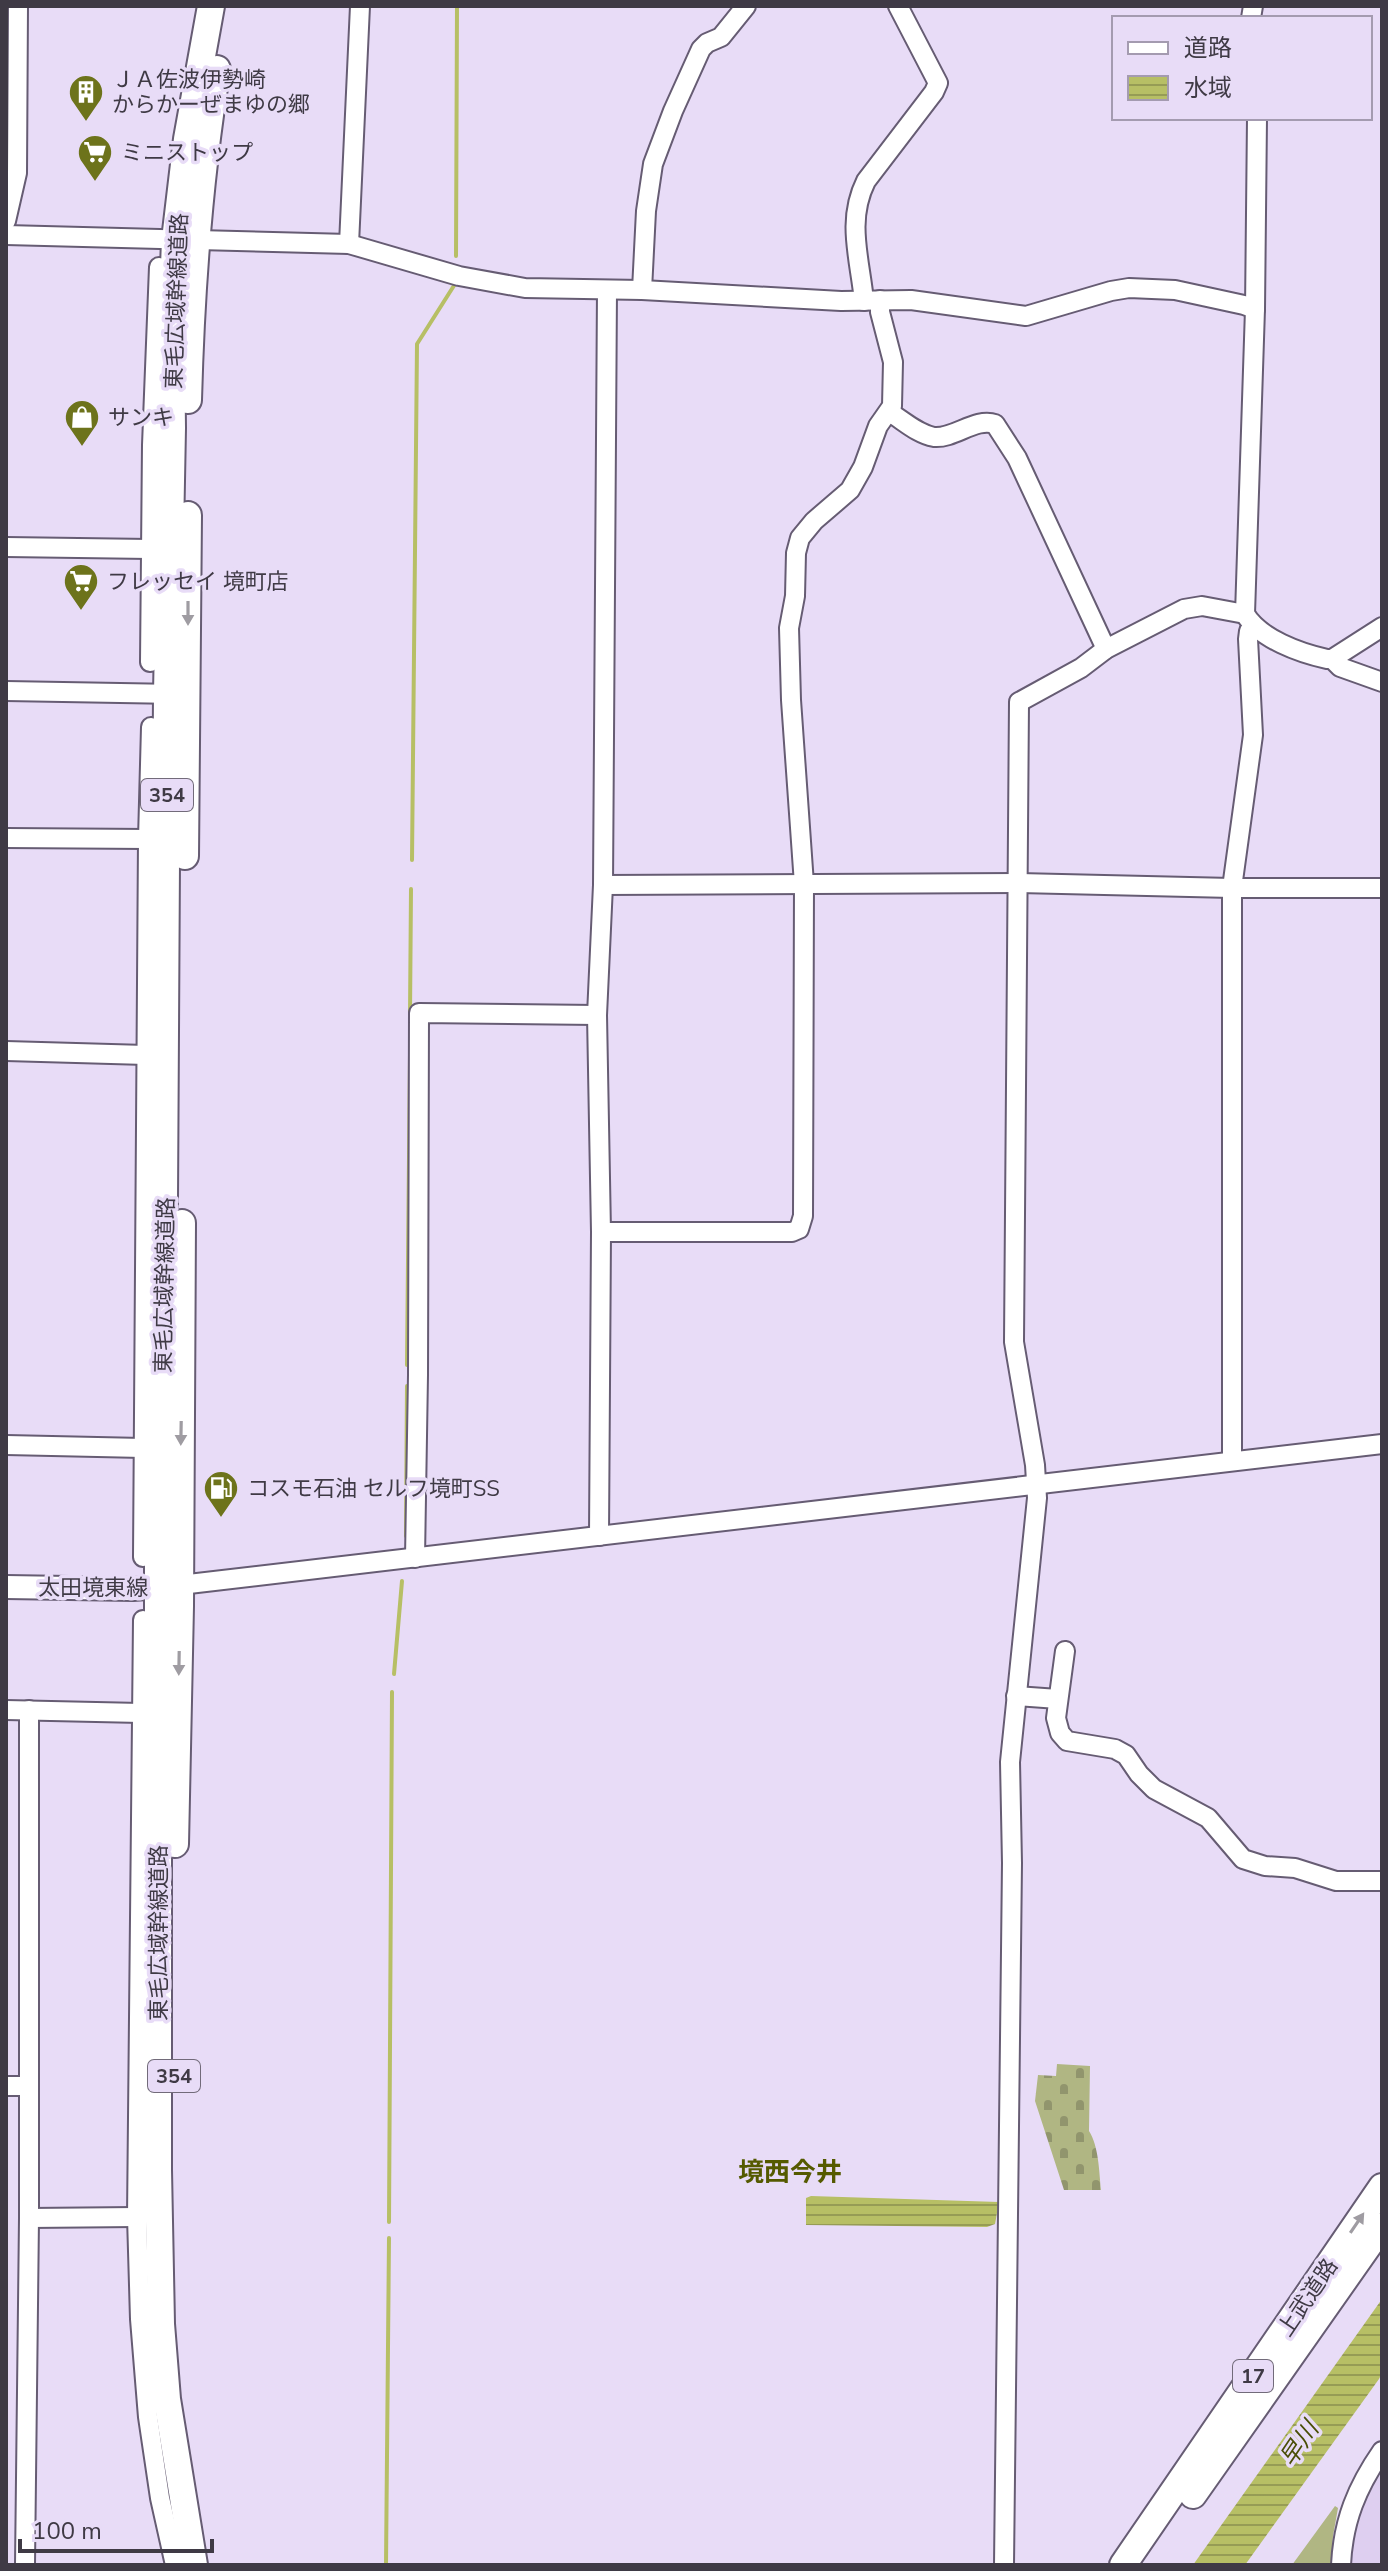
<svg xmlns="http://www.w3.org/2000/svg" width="1388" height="2571" viewBox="0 0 1388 2571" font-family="'Nunito Sans','Noto Sans JP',sans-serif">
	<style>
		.built { fill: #decff0 }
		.cemetery { fill: url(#cemetery-stones) }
		.park { fill: #b0b683 }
		.water { fill: url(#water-rules) }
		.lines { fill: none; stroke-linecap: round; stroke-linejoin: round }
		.stream { stroke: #b7bf65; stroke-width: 4 }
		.minor-casing { stroke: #665c73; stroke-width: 22 }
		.major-casing { stroke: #665c73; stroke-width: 26 }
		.highway-casing { stroke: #665c73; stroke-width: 30 }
		.minor { stroke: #fff; stroke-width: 18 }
		.major { stroke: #fff; stroke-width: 22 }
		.highway { stroke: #fff; stroke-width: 26 }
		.oneway { fill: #9f9ca2 }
		.labels { text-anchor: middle; stroke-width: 7; stroke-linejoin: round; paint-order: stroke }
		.shield { fill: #e8dcf7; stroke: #726b7a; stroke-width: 2 }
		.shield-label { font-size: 20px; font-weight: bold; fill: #3f3a45 }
		.poi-label { font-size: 22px; fill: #3f3a45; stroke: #e8dcf7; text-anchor: start }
		.street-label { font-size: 22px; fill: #3f3a45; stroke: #e8dcf7 }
		.water-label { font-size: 24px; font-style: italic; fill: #494e06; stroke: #e8dcf7 }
		.quarter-label { font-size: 26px; font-weight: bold; fill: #555a00; stroke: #e8dcf7 }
	</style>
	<defs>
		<pattern id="cemetery-stones" width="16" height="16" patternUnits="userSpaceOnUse" patternTransform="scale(2)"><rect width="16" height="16" fill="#b0b683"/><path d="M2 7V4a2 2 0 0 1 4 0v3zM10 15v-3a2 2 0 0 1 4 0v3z" fill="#91956d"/></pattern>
		<pattern id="water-rules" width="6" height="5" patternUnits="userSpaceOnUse" patternTransform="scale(2)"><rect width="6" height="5" fill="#b7bf65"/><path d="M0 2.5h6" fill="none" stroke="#969c55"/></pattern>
	</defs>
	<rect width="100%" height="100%" fill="#e8dcf7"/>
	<polygon class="built" points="1382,2467 1382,2565 1351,2565 1356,2516 1370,2484"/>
	<path class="cemetery" d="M1057,2064L1090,2066L1089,2131C1099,2147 1099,2171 1101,2190H1064L1035,2101L1038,2075L1056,2076Z"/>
	<polygon class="park" points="1335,2506 1338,2508 1333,2536 1331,2565 1292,2565"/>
	<g class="water">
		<polygon points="811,2196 999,2202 995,2224 987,2227 806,2225 806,2198"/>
		<polygon points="1382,2299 1382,2373 1379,2379 1245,2565 1193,2565"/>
	</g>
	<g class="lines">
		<g class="stream">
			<polyline points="456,256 457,6"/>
			<polyline points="412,860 417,344 455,284"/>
			<polyline points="410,1015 411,889"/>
			<polyline points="407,1365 410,1055"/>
			<polyline points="406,1536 407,1386"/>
			<polyline points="394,1674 402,1581"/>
			<polyline points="1382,2124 1382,2133"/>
			<polyline points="389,2222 392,1692"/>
			<polyline points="386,2565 389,2238"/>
		</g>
		<g class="minor-casing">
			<g id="minor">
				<polyline points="1251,18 1253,6"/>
				<path d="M1257,118L1255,309L1245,614C1260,639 1300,653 1327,659H1332L1382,627"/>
				<polyline points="6,221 17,173 18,6"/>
				<polyline points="6,235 349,244 459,276 525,288 642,290 841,301 911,300 1026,316 1111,291 1129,288 1175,290 1244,305 1255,309"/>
				<polyline points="349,244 360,6"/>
				<polyline points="642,290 646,211 653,164 673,111 701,49 707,43 721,37 746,6"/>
				<path d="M864,301C860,259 846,221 866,181L934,92L938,83L898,6"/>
				<path d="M889,412C903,420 917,434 934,437C954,439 976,417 995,424L1017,458L1106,649"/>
				<polyline points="6,547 150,549"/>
				<polyline points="1332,659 1340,667 1382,682"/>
				<polyline points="150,662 152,445 159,267"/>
				<polyline points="6,691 177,694"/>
				<polyline points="6,838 148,839"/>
				<polyline points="603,885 1019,883 1232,888 1382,888"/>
				<polyline points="6,1051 146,1055"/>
				<polyline points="601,1232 792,1232 799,1229 803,1216 804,884 791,700 789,628 795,596 796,553 800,538 814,521 850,490 863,467 878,426 892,406 893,362 880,312 880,300"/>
				<polyline points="6,1445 143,1448"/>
				<polyline points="1232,1460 1232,888 1253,735 1248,639 1249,631 1254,626"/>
				<polyline points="599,1536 601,1232 597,1015 603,885 607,290"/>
				<polyline points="143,1557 148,839 151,727"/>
				<polyline points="415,1558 418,1375 419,1013 597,1015"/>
				<polyline points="180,1585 1382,1444"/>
				<polyline points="143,1620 137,2217 140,2319 148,2417 160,2498 175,2565"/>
				<polyline points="1065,1651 1056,1718 1060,1733 1067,1741 1115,1749 1126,1755 1139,1774 1154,1789 1208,1818 1243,1859 1265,1866 1295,1868 1336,1881 1382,1881"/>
				<polyline points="1016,1696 1058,1699"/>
				<polyline points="6,1710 141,1713"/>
				<polyline points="6,2086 28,2086"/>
				<polyline points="29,2218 137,2217"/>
				<polyline points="25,2565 29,2218 29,1710"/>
				<polyline points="1004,2565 1012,1863 1010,1762 1037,1498 1035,1465 1014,1342 1019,702 1081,668 1106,649 1184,609 1202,606 1245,614"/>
				<path d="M1341,2565C1343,2521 1357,2487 1382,2451"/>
			</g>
		</g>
		<g class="major-casing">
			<polyline id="major" points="6,1587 133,1589 175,1586"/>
		</g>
		<g class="highway-casing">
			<g id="highway">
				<path d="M188,400C191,289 199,178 217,69"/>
				<polyline points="185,856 188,515"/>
				<polyline points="175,1844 180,1606 182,1223"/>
				<polyline points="1193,2495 1382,2226"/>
				<polyline points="194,2565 167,2399 161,2324 158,2170 158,1561 163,1368 167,694 172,428 171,347 175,240 187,139 211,6"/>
				<polyline points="1123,2565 1382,2187"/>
			</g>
		</g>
		<use href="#minor" class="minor"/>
		<use href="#major" class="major"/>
		<use href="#highway" class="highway"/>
	</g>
	<defs><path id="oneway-solid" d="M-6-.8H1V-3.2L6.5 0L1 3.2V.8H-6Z" transform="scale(2)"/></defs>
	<g class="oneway">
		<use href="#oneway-solid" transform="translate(188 613) rotate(90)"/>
		<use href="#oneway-solid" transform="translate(181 1433) rotate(91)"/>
		<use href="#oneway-solid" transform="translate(179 1663) rotate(91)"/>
		<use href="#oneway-solid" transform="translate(1357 2223) rotate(-56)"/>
	</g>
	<defs>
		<g id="building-pin" transform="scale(1.8)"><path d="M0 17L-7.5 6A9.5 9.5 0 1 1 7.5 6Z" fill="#6d731b" stroke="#e8dcf7"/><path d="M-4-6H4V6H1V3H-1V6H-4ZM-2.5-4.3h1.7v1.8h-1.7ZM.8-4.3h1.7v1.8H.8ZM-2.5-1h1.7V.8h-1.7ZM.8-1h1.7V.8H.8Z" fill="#fff"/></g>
		<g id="supermarket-pin" transform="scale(1.8)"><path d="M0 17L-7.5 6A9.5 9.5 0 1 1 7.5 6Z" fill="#6d731b" stroke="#e8dcf7"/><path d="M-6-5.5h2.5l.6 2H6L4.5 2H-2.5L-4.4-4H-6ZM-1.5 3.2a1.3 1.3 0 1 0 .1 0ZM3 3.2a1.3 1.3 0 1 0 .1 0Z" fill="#fff"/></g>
		<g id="shop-pin" transform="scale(1.8)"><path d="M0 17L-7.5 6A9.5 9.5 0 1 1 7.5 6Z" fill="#6d731b" stroke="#e8dcf7"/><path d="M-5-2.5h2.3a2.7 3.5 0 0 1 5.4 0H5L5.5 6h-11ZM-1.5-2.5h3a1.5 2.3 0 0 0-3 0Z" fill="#fff"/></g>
		<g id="fuel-pin" transform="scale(1.8)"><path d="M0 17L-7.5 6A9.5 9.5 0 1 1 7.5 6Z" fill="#6d731b" stroke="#e8dcf7"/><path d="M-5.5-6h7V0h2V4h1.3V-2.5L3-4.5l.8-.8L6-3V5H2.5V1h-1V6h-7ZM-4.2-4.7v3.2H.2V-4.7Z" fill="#fff"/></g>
	</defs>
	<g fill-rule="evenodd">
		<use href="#building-pin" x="86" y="92"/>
		<use href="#supermarket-pin" x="95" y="152"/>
		<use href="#shop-pin" x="82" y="417"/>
		<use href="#supermarket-pin" x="81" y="581"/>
		<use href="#fuel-pin" x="221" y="1488"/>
	</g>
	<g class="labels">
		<g class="shield">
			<rect x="141" y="779" width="52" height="32" rx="6"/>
			<rect x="148" y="2060" width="52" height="32" rx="6"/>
			<rect x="1233" y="2360" width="40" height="32" rx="6"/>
		</g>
		<g class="shield-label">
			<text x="167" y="802">354</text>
			<text x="174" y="2083">354</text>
			<text x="1253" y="2383">17</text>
		</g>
		<g class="poi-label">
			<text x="112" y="87">ＪＡ佐波伊勢崎<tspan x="112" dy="25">からかーぜまゆの郷</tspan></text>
			<text x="121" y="160">ミニストップ</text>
			<text x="108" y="425">サンキ</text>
			<text x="107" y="589">フレッセイ 境町店</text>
			<text x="247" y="1496">コスモ石油 セルフ境町SS</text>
		</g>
		<g class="street-label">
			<text transform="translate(176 301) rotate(-88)" y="8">東毛広域幹線道路</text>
			<text transform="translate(164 1285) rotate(-89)" y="8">東毛広域幹線道路</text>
			<text x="93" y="1595">太田境東線</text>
			<text transform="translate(158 1933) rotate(-90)" y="8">東毛広域幹線道路</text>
			<text transform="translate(1307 2297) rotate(-56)" y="8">上武道路</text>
		</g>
		<g class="water-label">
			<text transform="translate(1299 2444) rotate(-56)" y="8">早川</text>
		</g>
		<g class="quarter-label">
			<text x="790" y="2181">境西今井</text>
		</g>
	</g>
	<rect width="1388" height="2571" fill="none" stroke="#3f3a45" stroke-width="16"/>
	<rect x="1112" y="16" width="260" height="104" fill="#e8dcf7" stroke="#a49bb0" stroke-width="2"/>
	<rect x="1128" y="42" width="40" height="12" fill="#ffffff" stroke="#a49bb0" stroke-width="2"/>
	<text x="1184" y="56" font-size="24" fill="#3f3a45">道路</text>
	<rect x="1128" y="76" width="40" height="24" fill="url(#water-rules)" stroke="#a49bb0" stroke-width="2"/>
	<text x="1184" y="96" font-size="24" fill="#3f3a45">水域</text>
	<path d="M20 2539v12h192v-12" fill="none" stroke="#3f3a45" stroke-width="4"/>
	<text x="32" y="2539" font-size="24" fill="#3f3a45" stroke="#e8dcf7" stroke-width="6" paint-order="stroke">100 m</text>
</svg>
